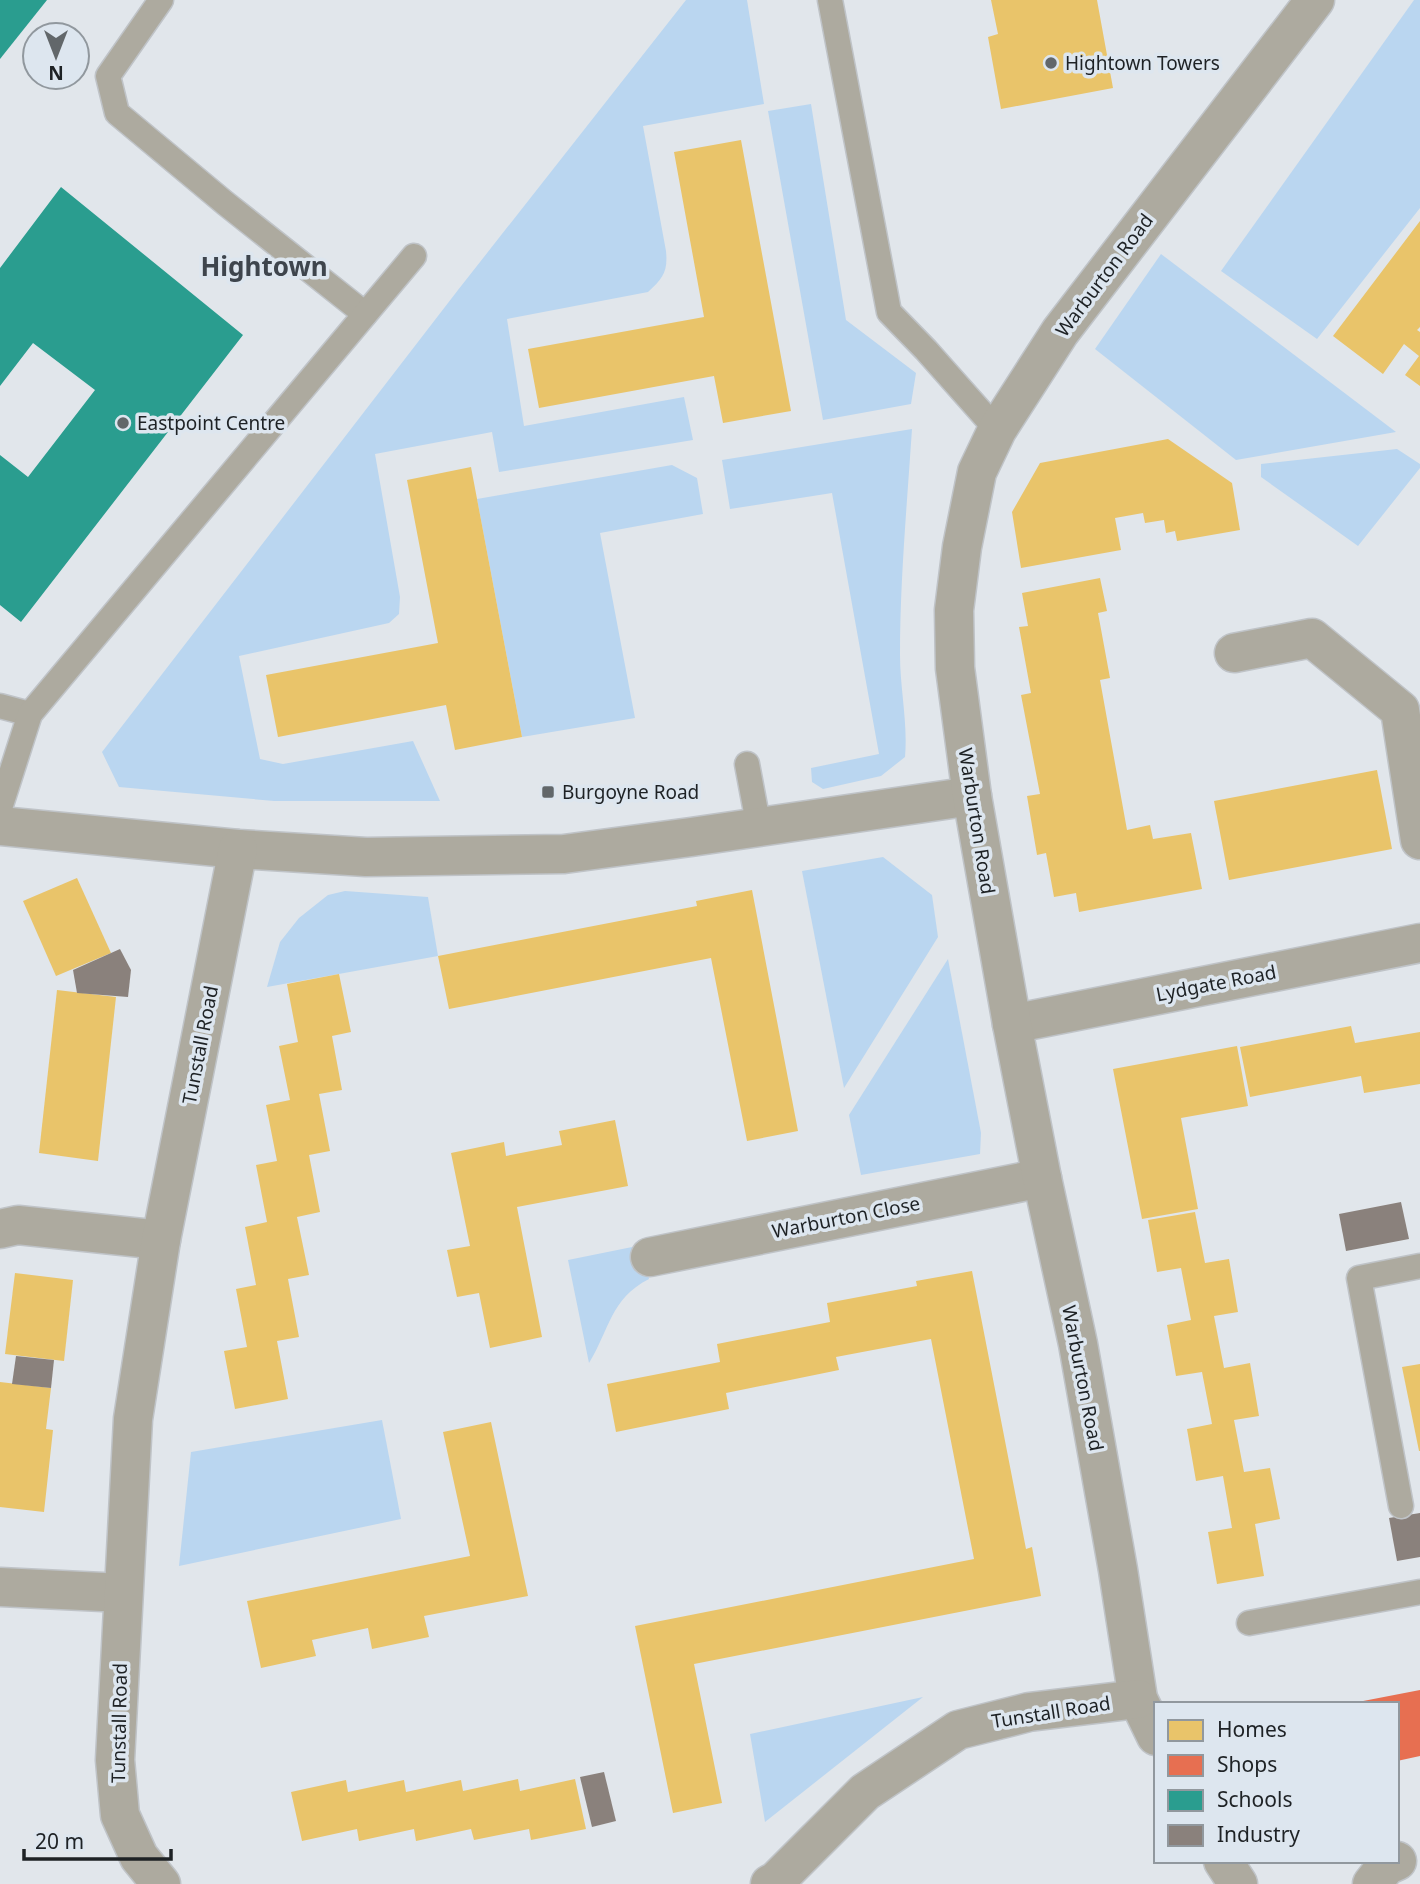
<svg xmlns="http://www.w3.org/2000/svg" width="1420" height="1884" viewBox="0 0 1420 1884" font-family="'Noto Sans',sans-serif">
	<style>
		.green { fill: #bad6f0 }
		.homes { fill: #e9c46a }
		.shops { fill: #e76f51 }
		.schools { fill: #2a9d8f }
		.industry { fill: #8a817c }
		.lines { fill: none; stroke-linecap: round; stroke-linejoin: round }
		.lane-casing { stroke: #bfc3c7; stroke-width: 27 }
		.street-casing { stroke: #bfc3c7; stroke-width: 41 }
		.lane { stroke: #adaa9f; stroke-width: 24 }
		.street { stroke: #adaa9f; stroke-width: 38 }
		.poi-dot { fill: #62676a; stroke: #dde6ef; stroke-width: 2.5 }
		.labels { text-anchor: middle; stroke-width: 7; stroke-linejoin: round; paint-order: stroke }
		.poi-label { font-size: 19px; fill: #1e2225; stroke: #dde6ef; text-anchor: start }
		.street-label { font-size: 19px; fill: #1e2225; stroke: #dde6ef }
		.district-label { font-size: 26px; font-weight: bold; fill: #3e454d; stroke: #dde6ef }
	</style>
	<rect width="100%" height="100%" fill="#e1e6eb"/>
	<g class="green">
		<path d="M686,0H747L764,104L643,126L666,251C668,272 663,278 648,292L507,319L524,426L684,397L693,440L499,472L492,432L375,454L400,597L399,614L389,623L239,656L260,759L283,764L413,741L440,801H274L119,787L102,752L458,290Z"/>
		<polygon points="1414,0 1420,0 1420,208 1317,339 1221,271"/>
		<polygon points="811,104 846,320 916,373 911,404 823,420 768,111"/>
		<polygon points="1161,254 1396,432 1236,460 1095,349"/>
		<path d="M912,429C907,504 900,580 900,655C900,689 908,723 905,757L881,776L823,789L812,782L811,768L879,754L832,493L730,509L722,460Z"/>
		<polygon points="1397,449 1420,464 1420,468 1358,546 1261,477 1261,464"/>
		<polygon points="672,465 697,478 703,514 600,533 635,718 522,737 477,499"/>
		<polygon points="883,857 932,895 938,937 844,1088 802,871"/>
		<polygon points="345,891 428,897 438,956 267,987 280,942 299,918 328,895"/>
		<polygon points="948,959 981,1133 980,1154 861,1175 849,1115"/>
		<path d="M642,1245L649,1279C610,1299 610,1329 589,1363L568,1260Z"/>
		<polygon points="382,1420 401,1519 179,1566 191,1452"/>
		<polygon points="923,1697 765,1822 750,1734"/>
	</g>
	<g class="homes">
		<polygon points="991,0 1097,0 1113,88 1001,109 988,37 998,34"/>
		<polygon points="741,140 791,411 723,423 714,376 539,408 528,349 704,317 674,152"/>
		<polygon points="1420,221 1420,327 1417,330 1420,332 1420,386 1405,375 1419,356 1404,344 1383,374 1333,336"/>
		<polygon points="1168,439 1232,483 1240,530 1177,541 1175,531 1166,533 1164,520 1145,523 1143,513 1115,518 1121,550 1021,568 1012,512 1040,463"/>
		<polygon points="471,467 522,737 455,750 446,705 278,737 266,675 438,643 407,480"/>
		<polygon points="1100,578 1107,611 1098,613 1110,678 1100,680 1127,830 1150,825 1153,839 1191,833 1202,889 1079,912 1076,893 1054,897 1046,853 1037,855 1027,796 1040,794 1021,695 1031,693 1019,627 1028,626 1022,593"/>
		<polygon points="1377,770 1392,849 1229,880 1214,801"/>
		<polygon points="77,878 111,953 56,976 23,901"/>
		<polygon points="752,890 798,1131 747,1141 711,958 449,1009 438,956 697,906 696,901"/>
		<polygon points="339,974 351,1032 332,1036 342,1090 319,1094 330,1151 309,1155 320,1212 297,1217 309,1275 288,1279 299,1337 277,1341 288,1399 235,1409 224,1351 247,1347 236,1289 256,1285 245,1227 267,1222 256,1165 277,1161 266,1105 290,1100 279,1046 298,1042 287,984"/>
		<polygon points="57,990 116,997 98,1161 39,1153"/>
		<polygon points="1351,1026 1355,1043 1420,1032 1420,1084 1364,1093 1361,1076 1250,1097 1240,1047"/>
		<polygon points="1237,1046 1248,1106 1181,1118 1198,1209 1142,1219 1113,1069"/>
		<polygon points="615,1120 628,1186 517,1207 542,1337 490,1348 479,1293 457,1297 447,1250 470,1246 451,1153 504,1142 506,1156 562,1145 559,1131"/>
		<polygon points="1195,1212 1205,1263 1229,1259 1238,1312 1214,1316 1224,1368 1250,1363 1259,1416 1234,1420 1244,1472 1270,1468 1280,1519 1255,1524 1264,1576 1217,1584 1208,1532 1232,1528 1223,1476 1196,1481 1187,1429 1212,1424 1202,1372 1176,1376 1167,1325 1191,1320 1181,1268 1157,1272 1148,1220"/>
		<polygon points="972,1271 1026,1549 1032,1547 1041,1596 694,1664 722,1803 673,1813 635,1626 974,1559 931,1339 836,1357 839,1370 726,1393 729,1409 616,1432 607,1384 720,1362 717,1344 830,1322 827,1303 917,1286 916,1281"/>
		<polygon points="15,1273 73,1280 64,1361 5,1354"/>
		<polygon points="1420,1364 1420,1451 1419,1451 1402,1367"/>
		<polygon points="0,1382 51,1388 46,1429 53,1430 44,1512 0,1507"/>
		<polygon points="491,1422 528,1596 424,1616 429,1637 372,1649 368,1628 312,1640 316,1656 261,1668 247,1601 470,1556 443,1432"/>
		<polygon points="518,1779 520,1791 575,1779 586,1829 531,1840 529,1829 474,1840 471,1829 416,1841 414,1829 359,1841 357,1829 302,1841 291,1792 346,1780 348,1792 404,1780 406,1792 461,1780 463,1791"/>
	</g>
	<polygon class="shops" points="1420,1690 1420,1756 1397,1761 1397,1704 1358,1702"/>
	<g class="schools">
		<polygon points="0,0 47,0 0,59"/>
		<polygon points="61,187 243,335 21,622 0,605 0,455 28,477 95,390 33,343 0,386 0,268"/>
	</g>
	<g class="industry">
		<polygon points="120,949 131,970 128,997 77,993 73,970"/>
		<polygon points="1401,1202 1409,1239 1346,1251 1339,1214"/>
		<polygon points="16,1356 54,1360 51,1388 12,1384"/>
		<polygon points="1420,1513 1420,1557 1397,1561 1389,1518"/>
		<polygon points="604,1772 616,1821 592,1827 580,1777"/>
	</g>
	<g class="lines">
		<g class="lane-casing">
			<g id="lane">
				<polyline points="161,0 108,76 117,113 225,203 365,314"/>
				<polyline points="830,0 889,312 926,350 997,430"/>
				<polyline points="0,706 30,714"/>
				<polyline points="747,764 759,828"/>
				<polyline points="0,808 30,714 414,256"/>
				<polyline points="1401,1506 1359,1278 1420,1266"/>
				<polyline points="1249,1623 1420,1592"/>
			</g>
		</g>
		<g class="street-casing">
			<g id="street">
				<polyline points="1234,653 1312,638 1400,710 1420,840"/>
				<polyline points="0,826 238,849 366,857 564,854 691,837 972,796"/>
				<polyline points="1012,1024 1420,943"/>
				<polyline points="0,1229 18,1225 161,1240"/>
				<polyline points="650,1257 1042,1178"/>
				<polyline points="0,1587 123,1593"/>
				<polyline points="1156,1736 1138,1699 1118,1570 1078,1344 1042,1178 1012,1024 972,796 955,668 954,610 962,547 977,472 997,430 1060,332 1315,0"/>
				<polyline points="1223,1861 1238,1884"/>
				<polyline points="161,1884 139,1857 120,1815 115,1760 133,1419 161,1240 238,849"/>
				<polyline points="770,1884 776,1881 865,1792 958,1730 1029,1712 1138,1699"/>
				<polyline points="1372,1884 1386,1866 1397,1861"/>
			</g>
		</g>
		<use href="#lane" class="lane"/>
		<use href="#street" class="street"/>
	</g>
	<g class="poi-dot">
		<circle cx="1051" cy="63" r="7"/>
		<circle cx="123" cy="423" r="7"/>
		<rect x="541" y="785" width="14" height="14" rx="3.5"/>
	</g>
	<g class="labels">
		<g class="poi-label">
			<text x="1065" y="70">Hightown Towers</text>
			<text x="137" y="430">Eastpoint Centre</text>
			<text x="562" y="799">Burgoyne Road</text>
		</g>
		<g class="street-label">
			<text transform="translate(1104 275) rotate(-53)" y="7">Warburton Road</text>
			<text transform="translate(977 821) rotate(81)" y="7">Warburton Road</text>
			<text transform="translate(1216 983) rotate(-11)" y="7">Lydgate Road</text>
			<text transform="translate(200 1045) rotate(-79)" y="7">Tunstall Road</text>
			<text transform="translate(846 1217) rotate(-11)" y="7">Warburton Close</text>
			<text transform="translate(1083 1378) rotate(79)" y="7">Warburton Road</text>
			<text transform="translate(1051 1712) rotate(-9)" y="7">Tunstall Road</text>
			<text transform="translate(119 1723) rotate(-89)" y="7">Tunstall Road</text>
		</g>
		<g class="district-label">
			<text x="264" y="276">Hightown</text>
		</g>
	</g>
	<rect x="1154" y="1702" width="245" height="161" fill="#dde6ef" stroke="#91989e" stroke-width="2"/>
	<rect x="1168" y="1720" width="35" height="21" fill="#e9c46a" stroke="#91989e" stroke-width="2"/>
	<text x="1217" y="1737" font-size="21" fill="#1e2225">Homes</text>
	<rect x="1168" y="1755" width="35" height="21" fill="#e76f51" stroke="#91989e" stroke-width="2"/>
	<text x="1217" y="1772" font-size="21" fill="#1e2225">Shops</text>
	<rect x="1168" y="1790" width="35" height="21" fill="#2a9d8f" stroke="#91989e" stroke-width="2"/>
	<text x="1217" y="1807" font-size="21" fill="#1e2225">Schools</text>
	<rect x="1168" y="1825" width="35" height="21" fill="#8a817c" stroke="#91989e" stroke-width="2"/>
	<text x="1217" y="1842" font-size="21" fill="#1e2225">Industry</text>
	<g transform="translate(56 56) rotate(180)"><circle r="33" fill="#dde6ef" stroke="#91989e" stroke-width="2"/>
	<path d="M0-5L12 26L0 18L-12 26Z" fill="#62676a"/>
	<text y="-10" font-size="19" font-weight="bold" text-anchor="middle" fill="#1e2225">N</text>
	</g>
	<path d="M24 1849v10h147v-10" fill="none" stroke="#1e2225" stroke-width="3.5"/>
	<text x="35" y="1849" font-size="21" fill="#1e2225" stroke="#dde6ef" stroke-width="5" paint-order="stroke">20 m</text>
</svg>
